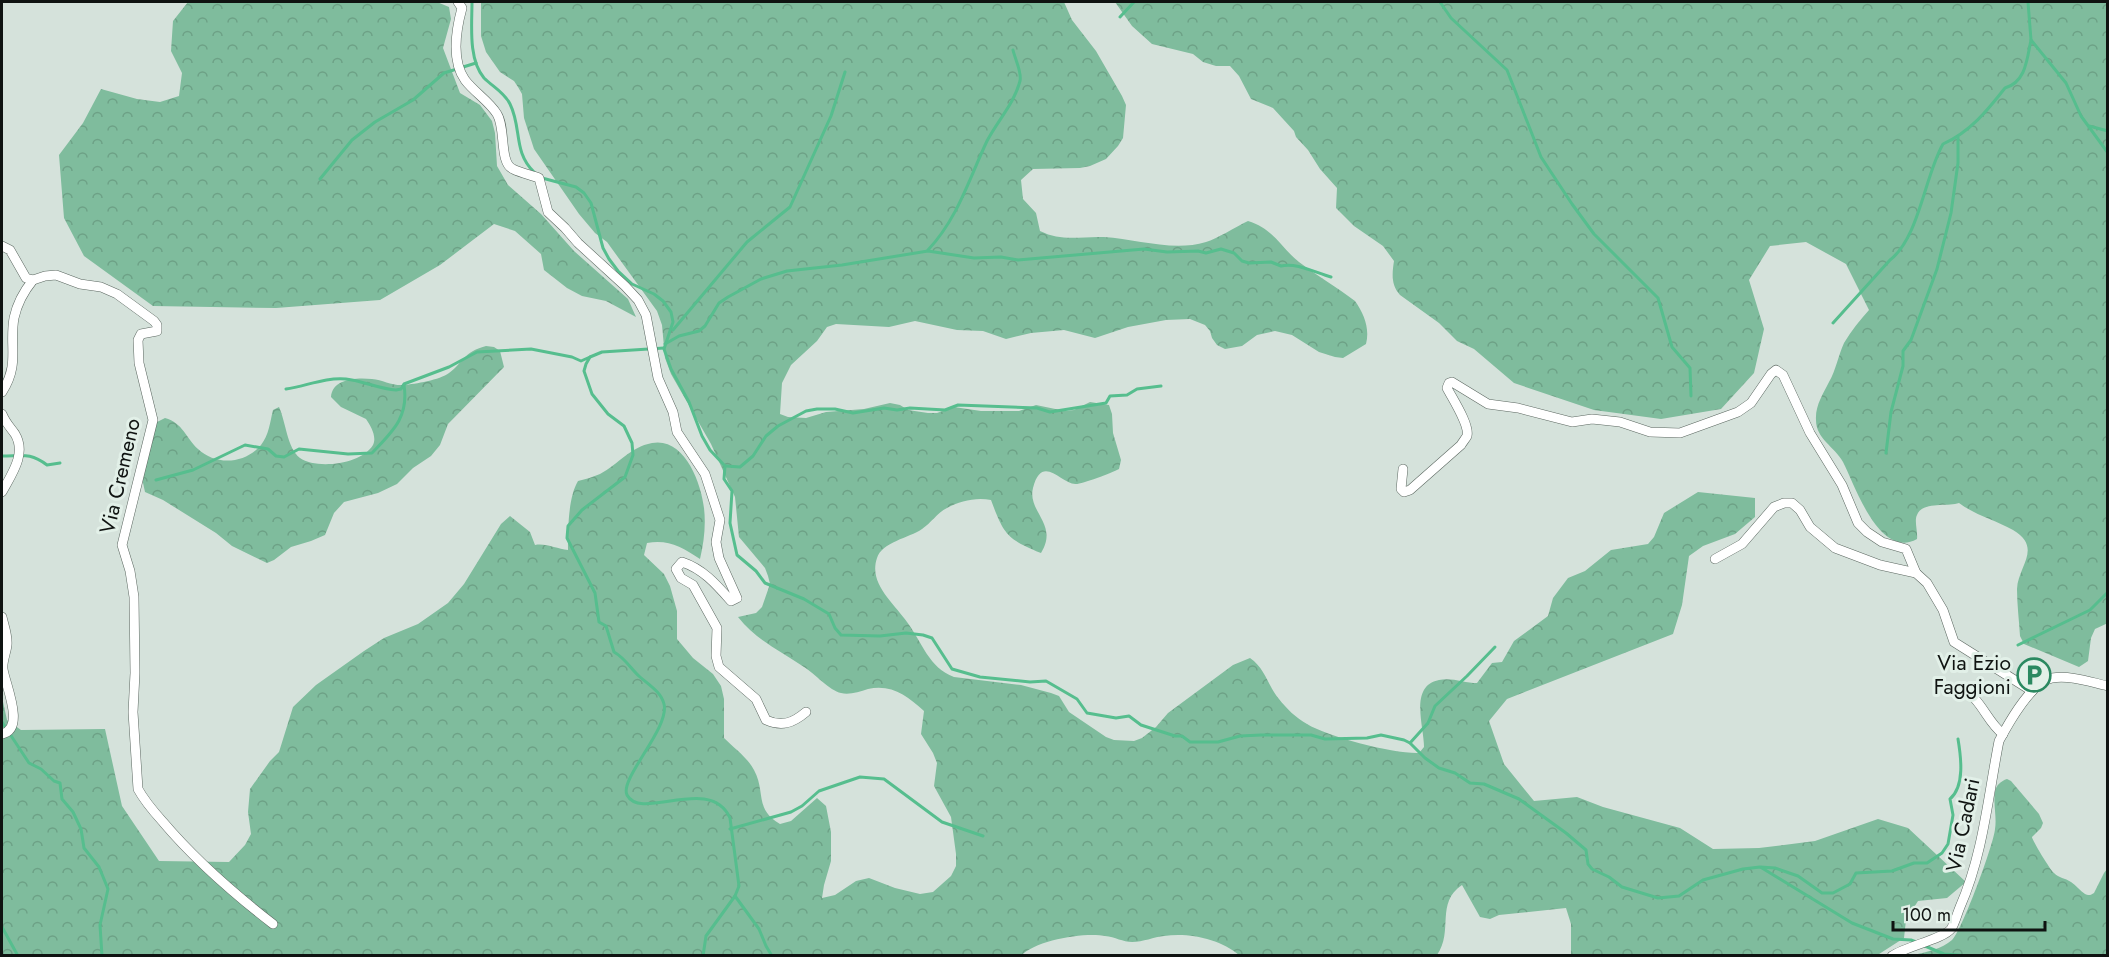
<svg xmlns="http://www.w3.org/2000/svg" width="2109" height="957" viewBox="0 0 2109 957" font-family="Jost,sans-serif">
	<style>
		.forest { fill: url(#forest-crowns) }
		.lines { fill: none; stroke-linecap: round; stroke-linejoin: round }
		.stream { stroke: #56be8e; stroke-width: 3 }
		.minor-casing { stroke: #5b6760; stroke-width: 10 }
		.minor { stroke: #fff; stroke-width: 9 }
		.labels { text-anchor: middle; stroke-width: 6; stroke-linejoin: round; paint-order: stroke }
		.street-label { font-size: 21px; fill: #0f1311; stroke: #e2f0e8 }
		.poi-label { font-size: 21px; fill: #0f1311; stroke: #e2f0e8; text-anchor: end }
	</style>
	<defs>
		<pattern id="forest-crowns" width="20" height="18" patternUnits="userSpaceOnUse" patternTransform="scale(1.5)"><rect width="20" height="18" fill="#7fbc9d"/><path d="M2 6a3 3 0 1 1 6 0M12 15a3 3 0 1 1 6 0" fill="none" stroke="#6da186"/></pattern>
	</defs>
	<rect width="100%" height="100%" fill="#d5e2db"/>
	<g class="forest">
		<polygon points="188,2 437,2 449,7 451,19 443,48 460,93 480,105 492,121 495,133 497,166 508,185 541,214 574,251 628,299 636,317 606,301 582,296 567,288 544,270 541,254 515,231 494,224 440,265 380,300 276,308 153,306 84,256 64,218 59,155 83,123 101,89 137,99 160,102 179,96 182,73 171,51 173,21"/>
		<path d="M481,2H1064L1072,20L1096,51L1122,96L1126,105L1123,138L1118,146L1106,159L1090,166L1080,168L1033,169L1021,180L1023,199L1036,213L1040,231C1062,242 1081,236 1104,237C1137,239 1173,252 1206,242C1217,239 1235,227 1248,221C1274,229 1280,247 1299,262C1317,276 1337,287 1355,301C1364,314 1370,328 1366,344L1343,358L1335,357L1319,352L1292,335L1275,331L1257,335L1242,346L1225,349L1217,345L1212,338L1210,331L1205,325L1190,319L1166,320L1128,327L1095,338L1064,330L1031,333L1006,339L983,331L957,330L915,321L889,327L836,324L827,327L817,341L791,365L782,383L780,414L788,417L806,418L826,412L864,409L890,403L900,405L908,410L928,413H937L954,407L981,411H1019L1036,405L1065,411L1074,410L1090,402L1109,405L1112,414L1113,433L1121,460L1119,469C1112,473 1082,484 1076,484C1062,485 1042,452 1033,488C1027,512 1059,524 1041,553C1007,539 1004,535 991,500C976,497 960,501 947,508C937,513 931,523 922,529C909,538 882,542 877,558C868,584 895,604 907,622C922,642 929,668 954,677L1021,685L1051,693L1059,696L1069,712L1106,737L1114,740L1134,741L1142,738L1156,727L1168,713L1233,665L1250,658C1265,668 1268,686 1279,699C1286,708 1296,718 1307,724C1328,737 1394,754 1419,753L1424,747C1424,726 1409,686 1439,680C1451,677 1465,683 1477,683L1492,663L1502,662L1514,641L1548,616L1553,598L1568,578L1585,571L1611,550L1648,544L1654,537L1664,513L1698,492L1755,498V517L1735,534L1703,546L1689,556L1682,605L1673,634L1507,699L1489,721L1504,764L1534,801L1577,797L1603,807L1680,828L1713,849L1759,848L1815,841L1878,819L1908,828L1966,882L1947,898L1918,901L1906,920L1904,938L1876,956L1571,955V924L1566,908L1499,915L1490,919L1480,917L1462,885C1435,903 1454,931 1437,955H1239C1221,939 1188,932 1164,936C1154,937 1143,942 1132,942C1123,942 1115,937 1105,936C1085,932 1035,940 1021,956L2,955V697L7,720L21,730L105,729L122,806L159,861L229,862L245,845L251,834L248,812L250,789L270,761L279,752L293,707L316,685L364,651L384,638L418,624L448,603L464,584L501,524L510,516L530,532L535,545C546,543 557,549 568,550C568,529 568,498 578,481C586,479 593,477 600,474C619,464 630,447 652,443C684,437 701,482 704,508C706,525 704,542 700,559C682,547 668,539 647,543L644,555L664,574L670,586L677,611V639L693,658L713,674L721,686L724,699V738C734,748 748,758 754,770C766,792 754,809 780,824L791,821L817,798L826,806L831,832V861L824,885L822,898L835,895L856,881L869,878L895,888L920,894L933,892L951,876L956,866V854L951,817L934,786L937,763L933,753L921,734L924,711C907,696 892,684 868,689C859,692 849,695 841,693C830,691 814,673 804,667C780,651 756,640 738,617L756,613L762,607L770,584L768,576L765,568L739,537L735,497L711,444L671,374L665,358L662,325L657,311L607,242L595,233L579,214L534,149L524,118L522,94L518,87L514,81L500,72L486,52L481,36Z"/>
		<path d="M1115,2H2107L2108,623L2095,629L2091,638L2088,661L2079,667L2024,644L2020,636C2019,620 2017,604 2017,589C2018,566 2043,548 2013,530C1995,520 1975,515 1959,503C1948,507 1922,501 1917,515C1914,521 1918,532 1917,539C1879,560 1855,485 1843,462C1835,447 1816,439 1816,420C1815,406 1823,394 1829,382C1836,370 1838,356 1844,343C1851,331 1860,320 1869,310L1846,264L1806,242L1770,246L1749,280L1764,329L1754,373L1721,409L1661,419L1594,410L1514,383L1474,349L1457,341L1439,323L1400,295C1391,285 1392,274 1394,261L1383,246L1354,226L1336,208L1337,188L1320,169L1308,150L1296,137L1294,131L1273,108L1251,99L1239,76L1230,66H1216L1203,62L1193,54L1152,44L1132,26Z"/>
		<path d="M486,346L494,347L500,351L504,367L448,424L440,445L431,456L413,468L397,484L378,493L344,502L334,513L325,535L311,541L291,547L274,560L267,563L232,546L216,533L163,500L145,492L142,478L153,424L165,418C183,423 186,438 198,449C216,466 245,464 261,445C269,435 270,422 273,410L279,407C286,422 287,448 300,458C317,470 362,464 373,445C377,437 371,426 366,419L341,407L331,397C332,379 356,377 372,379C383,380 392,386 404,385C415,384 440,380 449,373C464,362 463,352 486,346Z"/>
		<path d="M2007,779L2011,781L2039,814L2043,823L2041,828L2032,837C2032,840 2051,871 2054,873C2059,878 2065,878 2071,882C2076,885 2080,891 2085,894C2089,896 2091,895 2094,893L2104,873L2107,869V955H1914C1926,952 1942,949 1952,940C1962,931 1994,843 1995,829C1997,817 1993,804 1995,792C1996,785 2001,781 2007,779Z"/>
	</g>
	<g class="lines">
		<g class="stream">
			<path d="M472,2C472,25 468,59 484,78C493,87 504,92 510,104C522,128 513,152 534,172"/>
			<polyline points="1440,2 1451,18 1507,70 1541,157 1572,204 1594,234 1658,298 1672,347 1690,368 1691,396"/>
			<polyline points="2028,2 2031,40 2066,83 2081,116 2108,153"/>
			<polyline points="1120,17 1134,2"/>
			<polyline points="2089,126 2108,131"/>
			<path d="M542,178L576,187L584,193L591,203L603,248L609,259L618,271L632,284L654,294L663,301L671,312L673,322L664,349L671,369L689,402L702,436L710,450L725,466L724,479L732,491L730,523L737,555L756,571L765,583L804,599L829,614L835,628L841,635L880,636L906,633L923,635L932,638L952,669L980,677L1030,682L1046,681L1077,699L1087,713L1116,718L1129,716L1141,725L1175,736H1182L1190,742H1218L1240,736L1261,735H1311L1325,739L1367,738L1381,735L1404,740L1410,743L1425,758L1439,768L1455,773L1470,783L1484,784L1519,799L1566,833L1586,850L1588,864L1592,869L1609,877L1622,887L1658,898L1679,896L1703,880L1743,869L1760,867L1775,868L1798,876L1822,893H1833L1850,884L1856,873L1892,871L1914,863H1927L1942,853L1948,844L1953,815L1950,799C1965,786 1961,757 1958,739"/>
			<polyline points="320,179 352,140 375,122 413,100 444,73 476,63"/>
			<path d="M928,250C958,218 969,179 987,141C998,120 1014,104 1020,81C1022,72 1015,59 1013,50"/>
			<path d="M1833,323L1890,260C1919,238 1925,175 1943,144C1970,132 1987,111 2005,88C2026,82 2027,59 2031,40"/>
			<polyline points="673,330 747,242 790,207 831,116 845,72"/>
			<path d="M665,344L679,336L699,331L705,326L719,303L728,297L761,279L787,271L842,265L928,251L974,258L1001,257L1018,260L1144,249L1167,252L1198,251L1206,253L1221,249L1234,253L1242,261L1249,263L1271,262L1281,266C1296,262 1316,273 1331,277"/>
			<path d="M664,348L602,352L590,357L586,364L584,371L592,394L608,414L624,426L632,443L633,455L625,477L582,510L568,526L567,538L595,593L599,622L606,626L614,652C625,658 631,669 640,677C649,685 661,692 664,704C670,728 619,779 627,795C641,822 710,774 730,818L739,886L735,896L706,936L703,956"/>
			<path d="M286,389C306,386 326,377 346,379C363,381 380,389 396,390L401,389L404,384L449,367L477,352L531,349L572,357L581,361L590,357"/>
			<polyline points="1886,453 1891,412 1903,366 1903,351 1911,340 1937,269 1951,213 1958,163 1958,137"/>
			<path d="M2,456C22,456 30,452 47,465L60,463"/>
			<polyline points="726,466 740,467 753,456 766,436 778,426 806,411 817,409 835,409 853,413 884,408 897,410 910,408 945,410 958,405 1037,408 1050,412 1106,403 1110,396 1127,395 1137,389 1161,386"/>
			<path d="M156,480L193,470L245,445L268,449L276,456L284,457L299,449L348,454L372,453C393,431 409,417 404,385"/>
			<polyline points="2018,645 2090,610 2108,592"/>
			<polyline points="2,722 29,763 41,769 54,781 60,783 62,799 73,812 81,829 84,848 99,867 108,889 100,925 102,956"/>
			<polyline points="1410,743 1428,723 1435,706 1467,676 1495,647"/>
			<polyline points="730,829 791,812 802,806 819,791 860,777 884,779 942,822 983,836"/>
			<polyline points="1762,868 1852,923 1893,939 1911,940 1916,942"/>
			<polyline points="735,896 759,929 766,946 772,956"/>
			<polyline points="2,927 18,956"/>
			<polyline points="1925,946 1944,954 1970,956"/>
		</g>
		<g class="minor-casing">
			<g id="minor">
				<path d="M458,2L462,8C456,30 451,60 465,80C474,92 489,101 497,114C506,128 499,163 513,169C521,173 531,175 539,178L548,212L565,228L578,243L625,286L638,300L646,315L658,378L673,412L677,432L705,474L720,520L716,542L719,558L737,598L731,601C716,584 703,569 682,562L676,569L681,578L693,585L717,628L716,656L719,667L756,699L766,720C782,727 793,723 806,712"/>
				<path d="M2,246L10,250L26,278L33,280L45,276L56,275L80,284L101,287L117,294L154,321L157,325V331L141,334L138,340L139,363L153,420L122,545L130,571L134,597L135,673L133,712L138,789C145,802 154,812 163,822C196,861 233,893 273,924"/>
				<path d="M2,392C20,364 9,347 14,318C17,304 24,291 33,280"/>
				<path d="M2,414C5,422 10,427 15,434C27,454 11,475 2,492"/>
				<path d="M1403,469L1401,489L1404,492L1410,490L1461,445C1462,443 1466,438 1467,436C1470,425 1452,398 1447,388L1449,383L1452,382L1488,404L1518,408L1572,422L1592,419L1620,422L1650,432L1680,433L1738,412L1751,403L1771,374L1776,370L1783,375L1810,433L1842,485L1858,523L1867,532L1882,542L1906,549L1916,573"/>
				<polyline points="1715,559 1742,544 1774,507 1784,503 1792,503 1800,510 1810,527 1835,548 1880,565 1916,573 1927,583 1943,610 1954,642 2032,691"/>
				<path d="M2,617C4,626 8,636 7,645C6,654 2,661 3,669C5,684 26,729 2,734"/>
				<path d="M1975,699C1985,710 1991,725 2003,734"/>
				<path d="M1892,956C1907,946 1943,939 1951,929C1955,923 1957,914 1960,907C1983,855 1988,797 1999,741C2008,724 2032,681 2052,678C2070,675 2090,682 2108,686"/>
			</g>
		</g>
		<use href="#minor" class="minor"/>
	</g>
	<defs>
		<g id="parking-ring" transform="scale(1.725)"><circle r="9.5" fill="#e2f0e8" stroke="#2b8961" stroke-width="1.5"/><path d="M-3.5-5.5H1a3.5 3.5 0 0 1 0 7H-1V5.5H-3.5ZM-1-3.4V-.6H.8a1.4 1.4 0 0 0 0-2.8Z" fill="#2b8961"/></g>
	</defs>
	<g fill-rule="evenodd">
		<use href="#parking-ring" x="2034" y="675"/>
	</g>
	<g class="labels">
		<g class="street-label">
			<text transform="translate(120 476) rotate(-77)" y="7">Via Cremeno</text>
			<text transform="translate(1963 825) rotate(-78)" y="7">Via Cadari</text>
		</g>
		<g class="poi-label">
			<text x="2011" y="670">Via Ezio<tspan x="2011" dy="24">Faggioni</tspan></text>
		</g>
	</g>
	<rect width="2109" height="957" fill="none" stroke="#0f1311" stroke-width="6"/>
	<path d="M1893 921v9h152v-9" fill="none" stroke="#0f1311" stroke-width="3"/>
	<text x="1902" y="921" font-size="18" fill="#0f1311" stroke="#e2f0e8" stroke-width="4.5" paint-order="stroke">100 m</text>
</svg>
